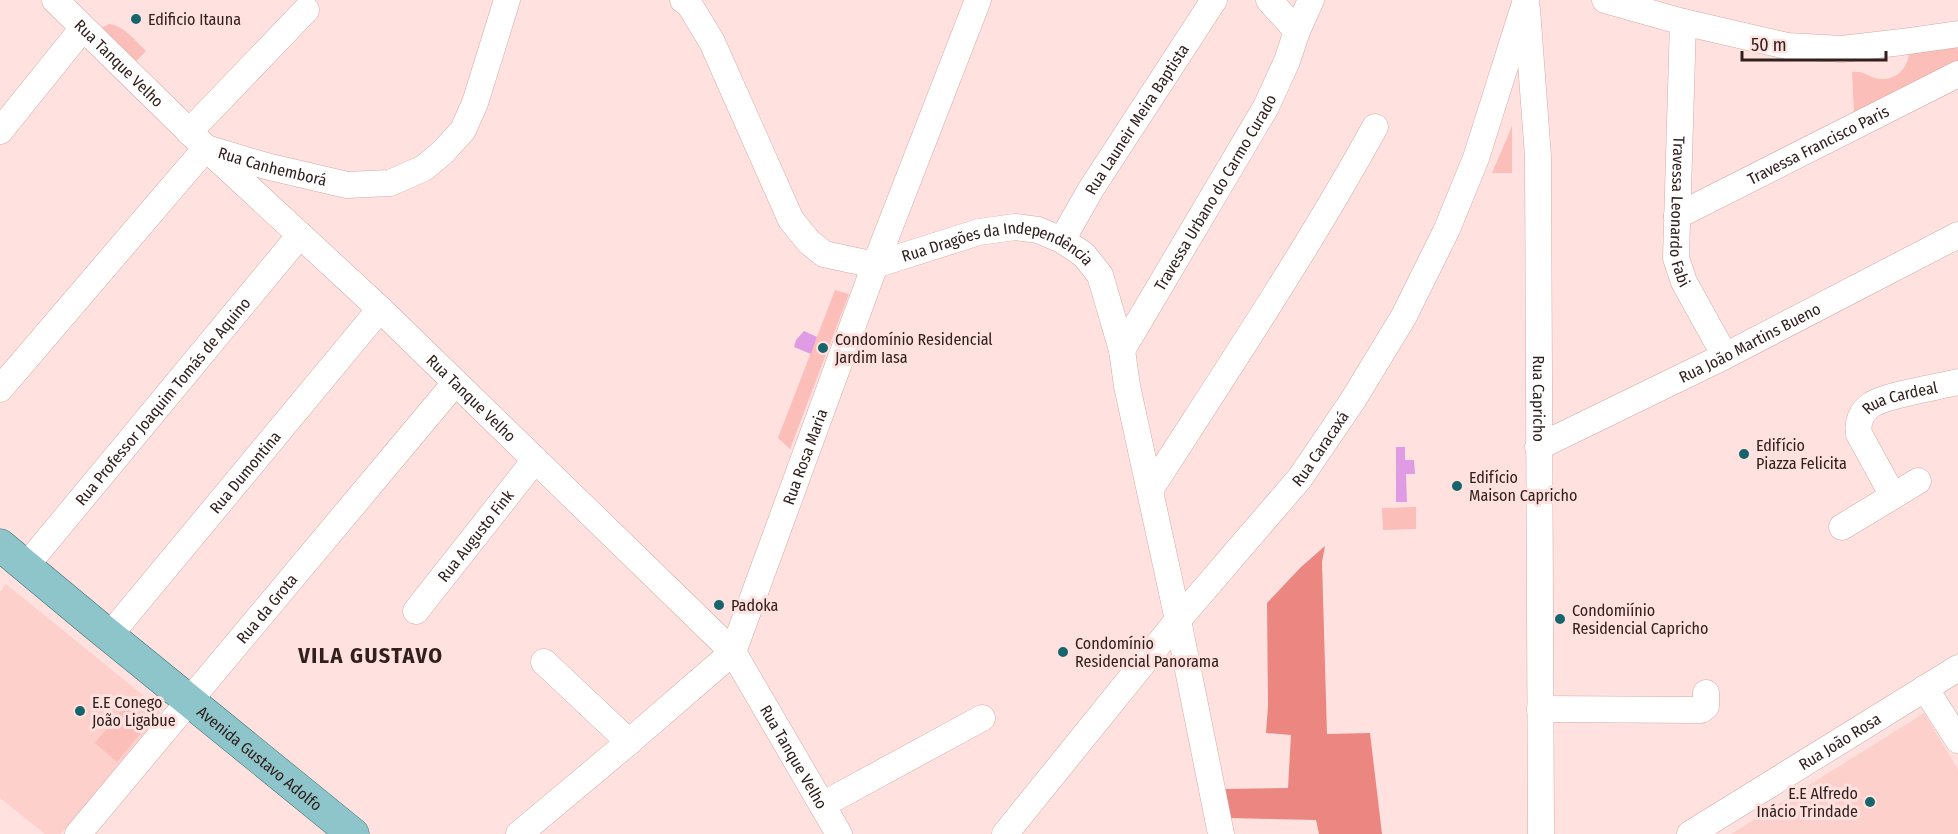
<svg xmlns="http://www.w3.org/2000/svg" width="1958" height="834" viewBox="0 0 1958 834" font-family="'Fira Sans Condensed',sans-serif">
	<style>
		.built { fill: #fdd0cc }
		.green { fill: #fcbeb8 }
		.forest { fill: #ec8680 }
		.water { fill: #df9be4 }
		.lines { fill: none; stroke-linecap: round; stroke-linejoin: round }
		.minor-casing { stroke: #d6a8a4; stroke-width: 27 }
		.major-casing { stroke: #3c7378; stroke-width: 33 }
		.minor { stroke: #fff; stroke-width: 26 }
		.major { stroke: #8ec5cb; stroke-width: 32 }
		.poi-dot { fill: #17656c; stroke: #ffe2df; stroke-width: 2 }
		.labels { text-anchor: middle; stroke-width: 6; stroke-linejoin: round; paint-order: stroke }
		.poi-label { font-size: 16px; fill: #31201e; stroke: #ffe2df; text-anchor: start }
		.street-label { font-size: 16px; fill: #31201e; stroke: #ffe2df }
		.district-label { font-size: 22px; font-weight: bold; letter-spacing: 1.5px; fill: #31201e; stroke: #ffe2df }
	</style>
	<rect width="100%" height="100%" fill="#ffe2df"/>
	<g class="built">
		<polygon points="6,584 154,704 159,709 160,714 61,834 45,834 0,798 0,592"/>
		<polygon points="1924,713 1958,769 1958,834 1731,834"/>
	</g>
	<g class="green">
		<path d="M109,24C125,26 135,41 146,51L136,61L101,28Z"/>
		<path d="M1958,42V67L1854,114L1852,72C1863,71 1866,75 1875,78C1893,83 1908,70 1909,53Z"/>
		<polygon points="1512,125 1512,173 1492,173 1510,131"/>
		<polygon points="835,290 849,294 790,449 778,438"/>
		<polygon points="1416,507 1416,529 1383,530 1382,508"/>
		<polygon points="127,704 149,723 117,762 95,743"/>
	</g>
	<polygon class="forest" points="1325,546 1322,562 1327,734 1370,733 1382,834 1319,834 1316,820 1229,818 1223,789 1288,788 1291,735 1266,733 1268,706 1267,603 1301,567"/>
	<g class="water">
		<polygon points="804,331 817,337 811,354 794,347 796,340"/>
		<polygon points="1396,447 1405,447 1405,460 1414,460 1415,474 1406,474 1407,502 1396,502"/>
	</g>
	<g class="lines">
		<g class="minor-casing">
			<g id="minor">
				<path id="s1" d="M55,0L206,148L380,309L733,652L839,834"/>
				<path id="s2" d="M683,0L689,4L712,42L791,220L809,242L824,254L875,265L979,232L1015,227L1038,230L1062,240L1084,255L1100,275L1122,350L1127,386L1178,620L1221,834"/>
				<polyline points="1605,0 1683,22 1787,46 1842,49 1902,42 1958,34"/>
				<path id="s3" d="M1527,9L1538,157L1541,834"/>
				<path id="s4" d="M1683,22L1676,258L1684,282L1725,356"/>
				<polyline points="1297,31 1311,0"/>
				<polyline points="0,131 83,28"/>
				<polyline points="189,132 306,10"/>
				<path id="s5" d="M1677,216L1958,74"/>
				<path id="s6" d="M1062,240L1091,189L1214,0"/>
				<path id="s7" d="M1122,350L1266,107L1287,61L1297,31L1269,0"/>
				<path id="s8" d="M0,389L206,148L266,166L347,185L390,183L424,168L443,152L463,130L475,103L507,0"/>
				<path id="s9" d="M1538,447L1725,356L1958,235"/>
				<path d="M1150,490C1227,370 1306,252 1375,127"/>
				<path id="s10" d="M1893,496L1859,434C1857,422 1861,412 1871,405C1885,395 1938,387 1958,382"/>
				<polyline points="1842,527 1918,481"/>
				<path id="s11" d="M26,566L300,235"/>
				<path id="s12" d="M416,611L535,460"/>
				<path id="s13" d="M109,636L380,309"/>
				<polyline points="544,662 629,742"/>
				<polyline points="1925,688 1958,740"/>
				<polyline points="1540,709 1701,710 1706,706 1706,693"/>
				<polyline points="822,805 982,718"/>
				<path id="s14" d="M78,834L455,383"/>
				<path id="s15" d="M519,834L629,742L733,652L875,265L978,0"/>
				<path id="s16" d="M1005,834L1178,620L1300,478L1353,400L1404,316L1447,229L1476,158L1526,0"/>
				<path id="s17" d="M1690,834L1958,668"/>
			</g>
		</g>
		<g class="major-casing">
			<g id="major">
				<path id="s18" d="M0,545L95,624L353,834"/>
			</g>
		</g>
		<use href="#minor" class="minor"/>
		<use href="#major" class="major"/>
	</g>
	<g class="poi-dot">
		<circle cx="136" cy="19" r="6"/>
		<circle cx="823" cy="348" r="6"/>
		<circle cx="1744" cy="454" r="6"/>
		<circle cx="1457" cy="486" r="6"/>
		<circle cx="719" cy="605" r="6"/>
		<circle cx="1560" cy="619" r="6"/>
		<circle cx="1063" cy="652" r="6"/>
		<circle cx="80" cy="711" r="6"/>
		<circle cx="1870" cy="802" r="6"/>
	</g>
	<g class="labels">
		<g class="poi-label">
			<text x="148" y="25">Edificio Itauna</text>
			<text x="835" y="345">Condomínio Residencial<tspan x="835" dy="18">Jardim Iasa</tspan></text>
			<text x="1756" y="451">Edifício<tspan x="1756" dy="18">Piazza Felicita</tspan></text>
			<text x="1469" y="483">Edifício<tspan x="1469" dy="18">Maison Capricho</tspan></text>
			<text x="731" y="611">Padoka</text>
			<text x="1572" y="616">Condomiínio<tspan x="1572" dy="18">Residencial Capricho</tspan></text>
			<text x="1075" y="649">Condomínio<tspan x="1075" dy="18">Residencial Panorama</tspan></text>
			<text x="92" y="708">E.E Conego<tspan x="92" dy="18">João Ligabue</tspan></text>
			<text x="1858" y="799" text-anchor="end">E.E Alfredo<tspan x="1858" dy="18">Inácio Trindade</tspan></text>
		</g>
		<g class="street-label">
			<text dy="6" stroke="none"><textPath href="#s1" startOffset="90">Rua Tanque Velho</textPath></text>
			<text dy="6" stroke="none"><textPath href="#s6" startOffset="142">Rua Launeir Meira Baptista</textPath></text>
			<text dy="6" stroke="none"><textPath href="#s5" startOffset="158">Travessa Francisco Paris</textPath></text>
			<text dy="6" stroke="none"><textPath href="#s8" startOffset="386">Rua Canhemborá</textPath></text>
			<text dy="6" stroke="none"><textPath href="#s7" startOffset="183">Travessa Urbano do Carmo Curado</textPath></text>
			<text dy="6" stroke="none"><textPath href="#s4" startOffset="190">Travessa Leonardo Fabi</textPath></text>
			<text dy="6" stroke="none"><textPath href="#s2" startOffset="476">Rua Dragões da Independência</textPath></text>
			<text dy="6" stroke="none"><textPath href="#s9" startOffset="236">Rua João Martins Bueno</textPath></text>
			<text dy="6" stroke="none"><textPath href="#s1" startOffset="576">Rua Tanque Velho</textPath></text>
			<text dy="6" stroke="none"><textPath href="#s3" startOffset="390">Rua Capricho</textPath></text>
			<text dy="6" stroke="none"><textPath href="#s11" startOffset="214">Rua Professor Joaquim Tomás de Aquino</textPath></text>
			<text dy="6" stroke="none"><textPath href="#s10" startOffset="134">Rua Cardeal</textPath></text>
			<text dy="6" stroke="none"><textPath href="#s16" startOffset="498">Rua Caracaxá</textPath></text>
			<text dy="6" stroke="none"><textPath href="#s15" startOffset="489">Rua Rosa Maria</textPath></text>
			<text dy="6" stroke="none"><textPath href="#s13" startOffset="213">Rua Dumontina</textPath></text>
			<text dy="6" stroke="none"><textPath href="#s12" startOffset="96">Rua Augusto Fink</textPath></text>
			<text dy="6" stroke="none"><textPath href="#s14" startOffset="294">Rua da Grota</textPath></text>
			<text dy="6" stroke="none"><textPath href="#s17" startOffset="176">Rua João Rosa</textPath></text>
			<text dy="6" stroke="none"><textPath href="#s1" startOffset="1062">Rua Tanque Velho</textPath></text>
			<text dy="6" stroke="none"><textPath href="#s18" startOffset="336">Avenida Gustavo Adolfo</textPath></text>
		</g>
		<g class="district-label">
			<text x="371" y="663">VILA GUSTAVO</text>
		</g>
	</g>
	<path d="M1742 51v9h144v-9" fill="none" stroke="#31201e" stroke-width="3"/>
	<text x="1751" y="51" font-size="18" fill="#31201e" stroke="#ffe2df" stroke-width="4.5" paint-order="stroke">50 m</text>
</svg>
